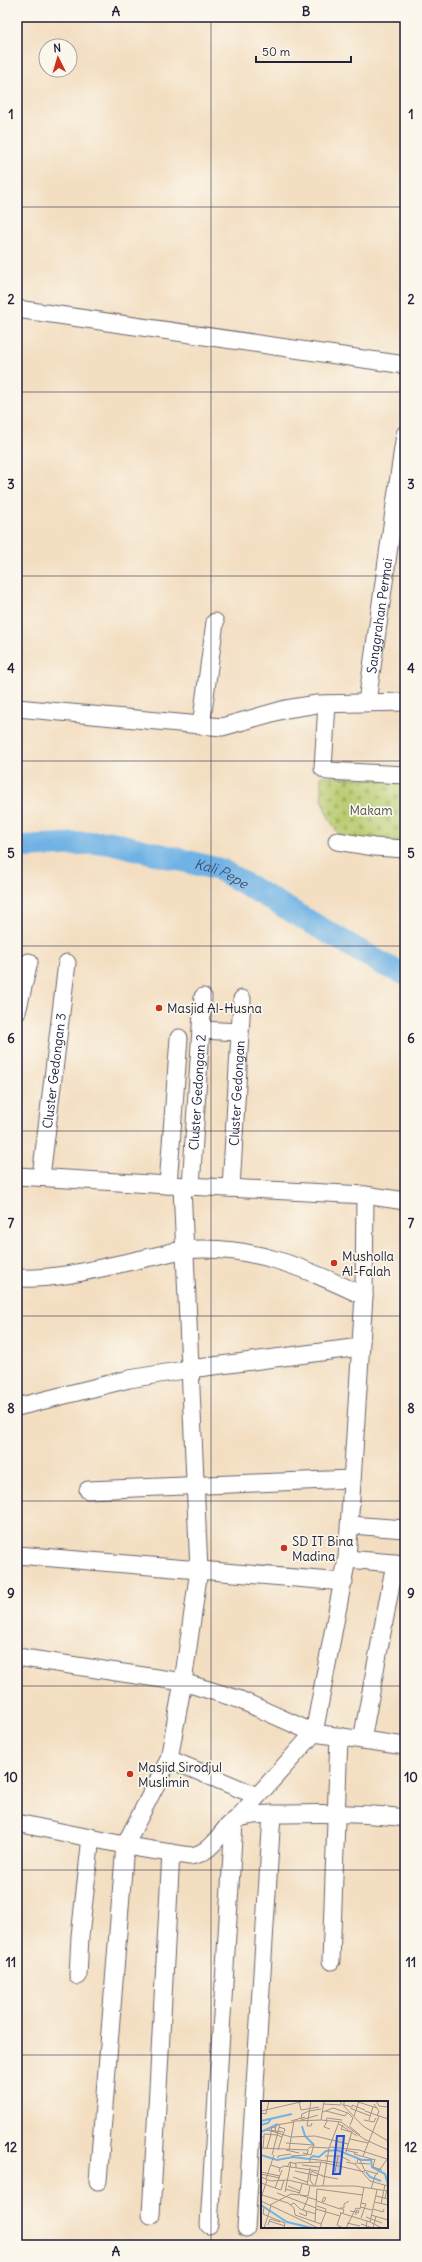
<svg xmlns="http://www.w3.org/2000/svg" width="422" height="2262" viewBox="0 0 422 2262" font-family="Delius,sans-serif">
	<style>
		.cemetery { fill: url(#cemetery-stones); stroke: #6c7654 }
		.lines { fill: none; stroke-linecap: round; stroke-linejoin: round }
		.river { stroke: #70b2e5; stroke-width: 23 }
		.minor-casing { stroke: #6b646a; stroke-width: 19 }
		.minor { stroke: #fff; stroke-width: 17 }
		.grid { fill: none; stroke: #22223b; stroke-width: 1; stroke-opacity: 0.55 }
		.poi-dot { fill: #c8321e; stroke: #fbf7ec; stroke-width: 1.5 }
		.labels { text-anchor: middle; stroke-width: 3.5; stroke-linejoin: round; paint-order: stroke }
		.street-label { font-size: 13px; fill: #22223b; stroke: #fbf7ec }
		.park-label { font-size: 13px; fill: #4f554a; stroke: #fbf7ec }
		.poi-label { font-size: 13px; fill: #22223b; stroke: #fbf7ec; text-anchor: start }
		.water-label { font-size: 14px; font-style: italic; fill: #3d5476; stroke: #fbf7ec }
		.inset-river { fill: none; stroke: #70b2e5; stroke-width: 2 }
		.inset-road { fill: none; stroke: #9f938b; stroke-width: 1 }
		.view { fill: #1d4ed8; fill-opacity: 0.15; stroke: #1d4ed8; stroke-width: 2 }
		.inset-edge { fill: none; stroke: #22223b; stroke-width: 2 }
		.neatline { fill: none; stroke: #22223b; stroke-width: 1.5 }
		.grid-label { font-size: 13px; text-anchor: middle; font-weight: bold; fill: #22223b }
	</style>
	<defs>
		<pattern id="cemetery-stones" width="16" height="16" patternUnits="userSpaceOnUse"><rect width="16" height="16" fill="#b7cb6e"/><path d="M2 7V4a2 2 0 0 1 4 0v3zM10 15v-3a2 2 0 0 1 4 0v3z" fill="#9dae60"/></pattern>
	</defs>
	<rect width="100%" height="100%" fill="#fbf7ec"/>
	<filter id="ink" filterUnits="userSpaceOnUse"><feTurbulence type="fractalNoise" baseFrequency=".025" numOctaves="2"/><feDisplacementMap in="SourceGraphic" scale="8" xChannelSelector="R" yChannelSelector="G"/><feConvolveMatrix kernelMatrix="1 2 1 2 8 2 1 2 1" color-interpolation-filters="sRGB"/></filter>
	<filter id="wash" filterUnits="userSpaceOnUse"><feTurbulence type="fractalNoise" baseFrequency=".012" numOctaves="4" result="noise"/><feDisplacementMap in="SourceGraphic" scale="16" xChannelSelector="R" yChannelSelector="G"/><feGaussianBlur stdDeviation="0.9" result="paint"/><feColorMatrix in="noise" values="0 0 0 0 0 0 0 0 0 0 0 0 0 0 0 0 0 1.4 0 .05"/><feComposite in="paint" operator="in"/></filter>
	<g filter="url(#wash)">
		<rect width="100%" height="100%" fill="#f3dec1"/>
		<path class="cemetery" d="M321,776L405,781V845L342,838C327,819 319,801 321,776Z"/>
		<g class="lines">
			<path class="river" id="s1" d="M17,847L109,842L221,870L384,965L405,974"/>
		</g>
	</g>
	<g filter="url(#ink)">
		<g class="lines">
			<g class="minor-casing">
				<g id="minor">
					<polyline points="17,309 405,365"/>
					<path id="s2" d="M367,702L405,434"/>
					<polyline points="327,704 323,768 327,771 405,775"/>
					<polyline points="17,708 222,727 286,709 317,704 405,702"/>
					<polyline points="201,726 215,622"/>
					<polyline points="337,841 374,847 405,849"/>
					<polyline points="17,1012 29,962"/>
					<polyline points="201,1030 240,1032"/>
					<polyline points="17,1176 168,1185 365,1195 405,1201"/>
					<path id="s3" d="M41,1177L67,963"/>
					<polyline points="168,1185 179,1038"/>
					<path id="s4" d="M191,1187L203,997"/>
					<path id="s5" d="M231,1188L242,999"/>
					<path d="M17,1278C63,1280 107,1266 151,1257C162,1255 173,1251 184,1250C252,1244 304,1268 364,1296"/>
					<polyline points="17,1407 129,1379 190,1369 360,1347"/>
					<polyline points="88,1490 352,1479"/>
					<polyline points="350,1525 405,1529"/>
					<polyline points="17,1555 344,1582"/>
					<polyline points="347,1559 405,1564"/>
					<polyline points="17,1657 183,1682 238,1699 314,1733 405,1746"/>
					<polyline points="362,1740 395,1563"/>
					<polyline points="169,1759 257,1796"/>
					<polyline points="236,1820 314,1733 347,1559 364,1296 365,1195"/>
					<path d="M17,1823L139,1848L190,1856C215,1853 220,1828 237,1819C251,1813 271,1814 286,1814C326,1813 365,1813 405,1818"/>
					<polyline points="331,1961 339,1736"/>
					<polyline points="78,1976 80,1936 91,1837"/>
					<polyline points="98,2181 125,1845 169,1759 183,1682 199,1570 182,1186"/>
					<polyline points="151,2215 171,1853"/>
					<polyline points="209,2225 234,1822"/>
					<polyline points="246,2228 272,1814"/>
				</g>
			</g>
			<use href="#minor" class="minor"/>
		</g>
	</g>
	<path class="grid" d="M211,17V2245M17,207H405M17,392H405M17,576H405M17,761H405M17,946H405M17,1131H405M17,1316H405M17,1501H405M17,1686H405M17,1870H405M17,2055H405"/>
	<g class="poi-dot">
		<circle cx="159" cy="1008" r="4"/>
		<circle cx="334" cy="1263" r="4"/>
		<circle cx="284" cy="1548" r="4"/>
		<circle cx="130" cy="1774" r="4"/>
	</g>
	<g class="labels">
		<g class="street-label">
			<text dy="5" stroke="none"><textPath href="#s2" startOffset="87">Sanggrahan Permai</textPath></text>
			<text dy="5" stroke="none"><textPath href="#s3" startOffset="107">Cluster Gedongan 3</textPath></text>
			<text dy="5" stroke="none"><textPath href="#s4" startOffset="95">Cluster Gedongan 2</textPath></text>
			<text dy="5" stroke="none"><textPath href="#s5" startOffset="95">Cluster Gedongan</textPath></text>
		</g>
		<g class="park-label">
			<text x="371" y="815">Makam</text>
		</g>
		<g class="poi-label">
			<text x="167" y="1013">Masjid Al-Husna</text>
			<text x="342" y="1261">Musholla<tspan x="342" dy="15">Al-Falah</tspan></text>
			<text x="292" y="1546">SD IT Bina<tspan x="292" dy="15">Madina</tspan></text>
			<text x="138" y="1772">Masjid Sirodjul<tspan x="138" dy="15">Muslimin</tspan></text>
		</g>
		<g class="water-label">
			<text dy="5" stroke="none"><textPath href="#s1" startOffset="209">Kali Pepe</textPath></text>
		</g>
	</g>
	<g transform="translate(261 2101)">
		<rect width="127" height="127" fill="#f3dec1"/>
		<path class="inset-river" d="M0,20L31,13M0,24L7,22L10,18M41,25L44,35L53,44M0,31L17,23M0,54L16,59L32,56L48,58L52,55L58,56L65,50L76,49L101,59H110L111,66L124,73L127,84M105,71L109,76L120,80M0,104L26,121L51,127"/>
		<path class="inset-road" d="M50,0L46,25H50L51,22M78,0L102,25L127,40M83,0V4L92,6M94,0L116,7M115,0L118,5L127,6M38,1L40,9L58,6M63,3L80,4M113,3L118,10L116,15M91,4L104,9M89,7L109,15M0,10L44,0M48,10L60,8M65,10L84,15L86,12M104,10L127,18M62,11L72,7L87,12L92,17L89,24M0,12L5,13L8,0M93,15L98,0M40,18L41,13L48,10M40,19L57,14M60,19L63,0M103,19L113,21L115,17M108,19L112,6M30,20L44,16M65,20L66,17L81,19M66,20L63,26L69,28M78,23L96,35M82,24L80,28L90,31M88,25L99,34M5,29L10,30L11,26L15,27M8,29L22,31M14,31L15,24L33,21M10,33V30L30,36L54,35L87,43M16,34L21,36L23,31L24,28L18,26M0,36H3L2,47M3,36V33L16,34M89,38L107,42M25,42L53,44L50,54L42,52M69,46L98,49L126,58M0,47L46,49L49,46L68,47L78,21M6,47L10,33M17,49L21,36M25,49L38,52M28,49L33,20L60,19L80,21L103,38L127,49M84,49L97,52M85,51L91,30M94,51L93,53L114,59M11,54L19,23M30,55L46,54L47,49M64,55H80L89,60M102,55L118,15M17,57V55L30,53M114,58L112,66L121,69M49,61V58L58,59L79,62M85,61L94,63L109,80L127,85M96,61L97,58L99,59L104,70M34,62L60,61L104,71M94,62L109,63M10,64L19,67L18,71M41,64L58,66M26,66L29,61L35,63V67M19,67L23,65L57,70M103,69L117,73M34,70L57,75M50,70L62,75M0,71L19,75M50,71L49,79L53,85M74,71L77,55M0,73L19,77M61,75L77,78M0,76L10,80L27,79L52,85H94L127,90M32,76L46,81M5,78L13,54M0,82L20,89L23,79M46,84L49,67M27,85L39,90M54,85L60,61M62,85L68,47M14,87L21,69M24,88L39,92M56,88L102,94M110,88L114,75L127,57M24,91L30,61M16,92L55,107M1,94L27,102L33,107L34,114L60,123V127M39,94L47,95L49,85M39,94L56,99M115,95L127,98M63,96L65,97L63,101L61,100ZM0,97L6,79M124,97L127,85M0,100L57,127M56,100L79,108M113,101L127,104M100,102L105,103L100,117M120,103L124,84M9,104L30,93L38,94L41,83M29,104L33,102L39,108L55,113M56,105L65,108L64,111M3,106L2,113L24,122L23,127M99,106L111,109M55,108L79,115M99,108L103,86M112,108L122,111L123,108M42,109L47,97M89,110L95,111L97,112L98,110L96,109L95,111V114M79,111L80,112L76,124L82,127M38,112L45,115L46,112L44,111M80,112L106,120M82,112L83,109L79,107H83V103L88,100M110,114L127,119M105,116L121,122M8,120L24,125M54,121L56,88M109,121L121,127M86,122L99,125M60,123L65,111M100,123L112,127M7,124L9,118L19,121M3,127L10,105M85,127L95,107L99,108M105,127L106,120L109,121L116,89M112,127L115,115"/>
		<path class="view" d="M76,35H83L79,73H72Z"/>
		<rect width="127" height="127" class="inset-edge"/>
	</g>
	<rect width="422" height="2262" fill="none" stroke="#fbf7ec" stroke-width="44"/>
	<g transform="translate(58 58) rotate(355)"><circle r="19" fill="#fbf7ec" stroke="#a4a2a5"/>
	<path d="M0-3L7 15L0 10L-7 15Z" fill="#c8321e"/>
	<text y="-6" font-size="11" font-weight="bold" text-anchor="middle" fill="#22223b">N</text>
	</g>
	<path d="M256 56v6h95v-6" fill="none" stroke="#22223b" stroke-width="2"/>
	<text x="262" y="56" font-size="12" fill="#22223b" stroke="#fbf7ec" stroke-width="3" paint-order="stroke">50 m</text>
	<rect x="22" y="22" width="378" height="2218" class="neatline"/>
	<g class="grid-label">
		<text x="116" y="16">A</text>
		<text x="306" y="16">B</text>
		<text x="11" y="119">1</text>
		<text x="411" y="119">1</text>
		<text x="11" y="304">2</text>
		<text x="411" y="304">2</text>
		<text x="11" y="489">3</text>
		<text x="411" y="489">3</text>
		<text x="11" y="673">4</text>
		<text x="411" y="673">4</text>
		<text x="11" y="858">5</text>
		<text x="411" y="858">5</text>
		<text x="11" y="1043">6</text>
		<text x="411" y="1043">6</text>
		<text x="11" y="1228">7</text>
		<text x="411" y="1228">7</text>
		<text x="11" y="1413">8</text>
		<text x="411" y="1413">8</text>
		<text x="11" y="1598">9</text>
		<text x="411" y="1598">9</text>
		<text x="11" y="1782">10</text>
		<text x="411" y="1782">10</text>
		<text x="11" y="1967">11</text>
		<text x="411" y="1967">11</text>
		<text x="11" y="2152">12</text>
		<text x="411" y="2152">12</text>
		<text x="116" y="2256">A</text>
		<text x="306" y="2256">B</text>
	</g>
</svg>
